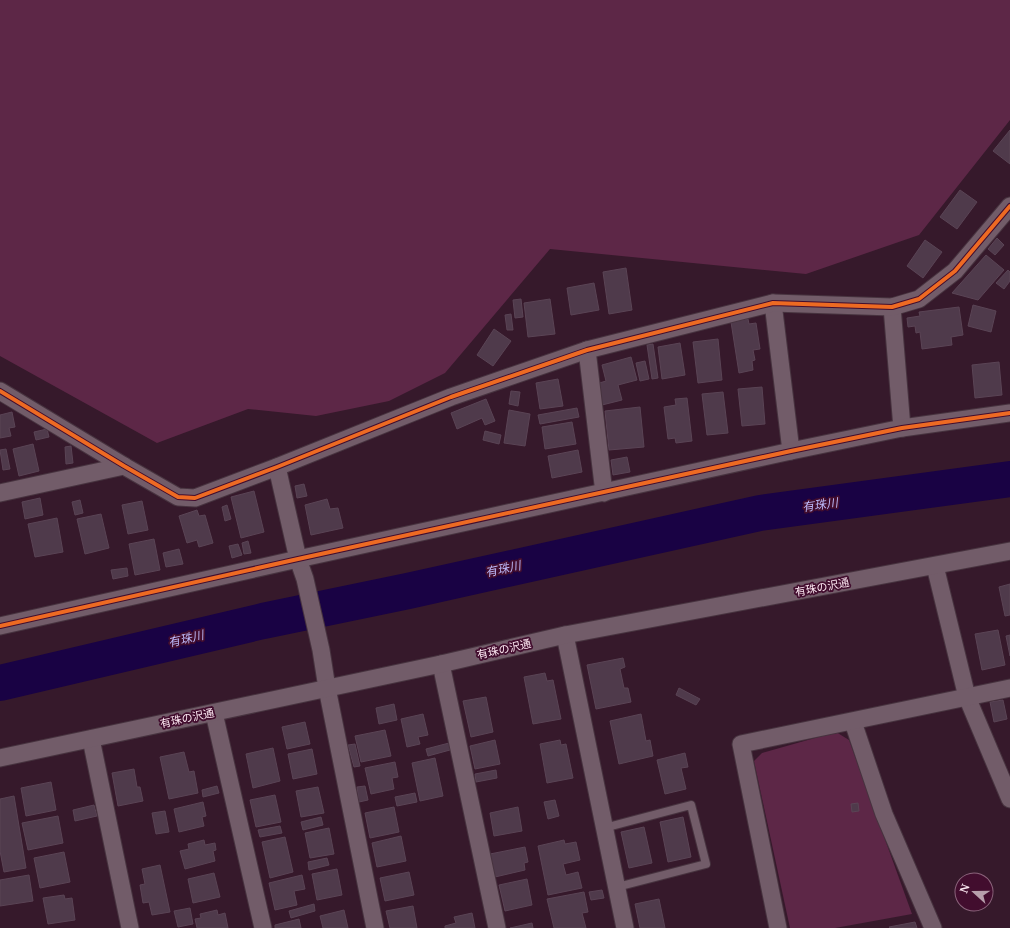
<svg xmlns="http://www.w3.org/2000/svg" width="1010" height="928" viewBox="0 0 1010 928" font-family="'Noto Serif','Noto Sans JP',serif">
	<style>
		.green { fill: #5d2747 }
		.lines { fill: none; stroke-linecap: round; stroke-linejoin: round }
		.river { stroke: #190244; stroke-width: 36 }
		.building { fill: #4f3a4b; stroke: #5a4455 }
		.service-casing { stroke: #47333f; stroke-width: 10 }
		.minor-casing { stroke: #47333f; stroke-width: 19 }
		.service { stroke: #725c69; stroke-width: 8 }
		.minor { stroke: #725c69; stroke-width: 17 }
		.cycleway-casing { stroke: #420d2e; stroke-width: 6 }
		.cycleway { stroke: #ed6a23; stroke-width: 4 }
		.labels { text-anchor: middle; stroke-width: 3.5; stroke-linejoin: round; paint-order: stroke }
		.street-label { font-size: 11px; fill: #fce7f1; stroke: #420d2e }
		.water-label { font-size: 12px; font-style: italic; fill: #bcb9f9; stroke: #420d2e }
	</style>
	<rect width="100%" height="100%" fill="#36192b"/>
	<g class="green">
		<polygon points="0,0 1010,0 1010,120 919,235 806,274 550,249 445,373 389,401 316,416 248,409 157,443 0,356"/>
		<polygon points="836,732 849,740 912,914 835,928 790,928 754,761 762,753"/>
	</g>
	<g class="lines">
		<polyline class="river" points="0,683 263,621 408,591 760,513 1010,479"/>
	</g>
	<g class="building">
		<polygon points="1010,130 1010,164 993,151"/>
		<polygon points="960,190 977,202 957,229 940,217"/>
		<polygon points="997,238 1004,245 995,255 988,249"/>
		<polygon points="925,240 942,252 923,278 907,266"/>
		<polygon points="986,255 1004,270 978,300 952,293"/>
		<polygon points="626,268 632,310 609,314 603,272"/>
		<polygon points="1008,270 1010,272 1010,281 1004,289 996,283"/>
		<polygon points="594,283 599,310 571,315 567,288"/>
		<polygon points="521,299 523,317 515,318 513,300"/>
		<polygon points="550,299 555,334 528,337 524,303"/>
		<polygon points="973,305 996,311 991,332 968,326"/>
		<polygon points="959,307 963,335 951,337 952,345 922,349 920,332 916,333 915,326 908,327 907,318 920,316 919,312"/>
		<polygon points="511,314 513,330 507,330 505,315"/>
		<polygon points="748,319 749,324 756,323 760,349 753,350 755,360 752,361 753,370 739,373 731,322"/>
		<polygon points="494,329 511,341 493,366 477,355"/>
		<polygon points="718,339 722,380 698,383 693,342"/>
		<polygon points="680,343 685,375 662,379 658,347"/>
		<polygon points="653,344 658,378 652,379 647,345"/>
		<polygon points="631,357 637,380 618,385 622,400 602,405 596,384 606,381 602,365"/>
		<polygon points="645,361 649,379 640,381 636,363"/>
		<polygon points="999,362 1002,395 975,398 972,365"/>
		<polygon points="558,379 563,406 540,409 536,383"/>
		<polygon points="762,387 765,424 742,426 738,389"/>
		<polygon points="511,391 520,392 518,406 509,404"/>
		<polygon points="723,392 728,433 707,435 702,394"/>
		<polygon points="687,398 692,441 676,443 675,438 668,439 664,407 676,405 675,399"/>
		<polygon points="486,399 495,421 485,425 482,418 457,429 451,413"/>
		<polygon points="640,407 644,447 609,450 605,411"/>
		<polygon points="577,408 579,417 540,424 538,415"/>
		<polygon points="509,410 530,414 525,446 504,443"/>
		<polygon points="12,412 15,427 9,428 11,436 0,438 0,415"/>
		<polygon points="572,422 576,444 545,449 542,427"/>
		<polygon points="47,429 49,437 36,440 34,432"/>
		<polygon points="485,431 501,435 499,444 483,440"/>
		<polygon points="33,444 39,471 19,476 13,449"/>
		<polygon points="71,446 73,463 66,464 65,447"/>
		<polygon points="6,449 10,469 3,470 0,450"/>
		<polygon points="578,450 582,472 552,478 548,456"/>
		<polygon points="627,457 630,472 613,475 611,460"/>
		<polygon points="304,484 307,496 297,498 295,486"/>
		<polygon points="254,491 264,532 241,538 231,497"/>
		<polygon points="40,498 43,515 25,519 22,502"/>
		<polygon points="327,499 330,509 338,508 343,528 311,535 305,505"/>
		<polygon points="80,500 83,513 75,515 72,502"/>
		<polygon points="142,501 148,530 128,534 122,505"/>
		<polygon points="227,505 231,519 225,521 222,507"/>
		<polygon points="197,510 199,516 205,515 213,543 199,547 197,540 187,543 179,516"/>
		<polygon points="101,514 109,548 85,554 77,519"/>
		<polygon points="57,518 63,552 35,557 28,524"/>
		<polygon points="154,539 160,570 135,575 129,544"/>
		<polygon points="248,541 251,553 244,554 242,543"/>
		<polygon points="238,544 242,555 232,558 229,546"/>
		<polygon points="179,549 183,564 166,567 163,553"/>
		<polygon points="127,568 128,576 113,579 111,570"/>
		<polygon points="1010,584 1010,615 1005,616 999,587"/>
		<polygon points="998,630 1005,665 982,670 975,634"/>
		<polygon points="1010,635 1010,656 1006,636"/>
		<polygon points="623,658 625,667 620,669 624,688 628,688 631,702 596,709 587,665"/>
		<polygon points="545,673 547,681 553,680 561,719 533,724 524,677"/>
		<polygon points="679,688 700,699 696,705 676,695"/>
		<polygon points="486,697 493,732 471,737 463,701"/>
		<polygon points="1003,700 1007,719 994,722 990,702"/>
		<polygon points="394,704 397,720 379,724 376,708"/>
		<polygon points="423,714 428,735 418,737 420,744 407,747 401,719"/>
		<polygon points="641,714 646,741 650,740 653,756 619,764 610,721"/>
		<polygon points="305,722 310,744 287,749 282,727"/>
		<polygon points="385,730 391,756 361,762 355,736"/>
		<polygon points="495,740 500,764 475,769 470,746"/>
		<polygon points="560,740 561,745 566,744 573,778 547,783 540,744"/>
		<polygon points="449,743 450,750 428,756 426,749"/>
		<polygon points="355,744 360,766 354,767 348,745"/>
		<polygon points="273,748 280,781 253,788 246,754"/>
		<polygon points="312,749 317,774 293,779 288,754"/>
		<polygon points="184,752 189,772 194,771 198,793 169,799 160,757"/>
		<polygon points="685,753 688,767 681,768 686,789 665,794 657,760"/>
		<polygon points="435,758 443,796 420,801 412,763"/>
		<polygon points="395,762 398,777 392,778 394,789 371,794 365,768"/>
		<polygon points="134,769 137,787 140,787 143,801 118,806 112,773"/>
		<polygon points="496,770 497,778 476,782 475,774"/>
		<polygon points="51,782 56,810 26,816 21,788"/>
		<polygon points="217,786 219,793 203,797 202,790"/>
		<polygon points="365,786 368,800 359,802 357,787"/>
		<polygon points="318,787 324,813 301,817 296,791"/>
		<polygon points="415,793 417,802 397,806 395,797"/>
		<polygon points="275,795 281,822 256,827 250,800"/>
		<polygon points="14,796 26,868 4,872 0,851 0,799"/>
		<polygon points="555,800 559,816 548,819 544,802"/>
		<polygon points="203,802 206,816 202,817 204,826 179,832 174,809"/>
		<polygon points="858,803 859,811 852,812 851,804"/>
		<polygon points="94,805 97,816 75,821 73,810"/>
		<polygon points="394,807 399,832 370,838 365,813"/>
		<polygon points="518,807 522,831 494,836 490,813"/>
		<polygon points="165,811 169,832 156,834 152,813"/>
		<polygon points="58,816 63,843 28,850 22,823"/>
		<polygon points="321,817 323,825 303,830 301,822"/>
		<polygon points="683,817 691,857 668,862 660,822"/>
		<polygon points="280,826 282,833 260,837 258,830"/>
		<polygon points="644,827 652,863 629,868 621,832"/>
		<polygon points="329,828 334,854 310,858 305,833"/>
		<polygon points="401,836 406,861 377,867 372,843"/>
		<polygon points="285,837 293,872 270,878 262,842"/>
		<polygon points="204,840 205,845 215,843 216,850 213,851 215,861 185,869 180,851 189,849 188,844"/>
		<polygon points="564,840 565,844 576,842 580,860 563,864 566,875 578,872 582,888 548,895 538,846"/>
		<polygon points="525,847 528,862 524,863 525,870 495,877 490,854"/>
		<polygon points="64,852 70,882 40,888 34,858"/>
		<polygon points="327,858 329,865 309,870 308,862"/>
		<polygon points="160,865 170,912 152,915 149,902 143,903 140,885 145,884 142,869"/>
		<polygon points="337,869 342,895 317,900 312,874"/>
		<polygon points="409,872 414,895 385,901 380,878"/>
		<polygon points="214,873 220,897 193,903 188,879"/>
		<polygon points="29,875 33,901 0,906 0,880"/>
		<polygon points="302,875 305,889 294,891 297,905 275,910 269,883"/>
		<polygon points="527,879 532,905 505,911 499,885"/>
		<polygon points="602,890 604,898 591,900 589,892"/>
		<polygon points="584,892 588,912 582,913 586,928 554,928 547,899"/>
		<polygon points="64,895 65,899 72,898 75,920 48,924 43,898"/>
		<polygon points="659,899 665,928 640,928 635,904"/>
		<polygon points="314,904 315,911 291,918 289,911"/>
		<polygon points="413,906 417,928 390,928 386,911"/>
		<polygon points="190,908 193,924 178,927 174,911"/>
		<polygon points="217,910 218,915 225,913 228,928 197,928 195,919 201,918 200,914"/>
		<polygon points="344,910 348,928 323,928 320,916"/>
		<polygon points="472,913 475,928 445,928 445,926 456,923 454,917"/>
		<polygon points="299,919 301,928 275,928 275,925"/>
		<polygon points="915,922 917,928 890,928 889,927"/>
		<polygon points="532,923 533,928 510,928"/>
	</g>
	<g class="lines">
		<g class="service-casing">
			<polyline id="service" points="604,828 691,805 706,864 617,887"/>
		</g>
		<g class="minor-casing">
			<g id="minor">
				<polyline points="773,303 791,451"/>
				<polyline points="892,307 902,428"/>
				<polyline points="587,350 604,493"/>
				<polyline points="0,391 124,466 178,497 195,498 277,467 451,397 587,350 773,303 892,307 919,299 955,271 1010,206"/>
				<polyline points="277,467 298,559 305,579 321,650 327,688 375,928"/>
				<polyline points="0,493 124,466"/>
				<polyline points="935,566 967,697 1010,799"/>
				<polyline points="0,626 298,559 791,451 902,428 1010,413"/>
				<polyline points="565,635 625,928"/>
				<polyline points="441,664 497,928"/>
				<polyline points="214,713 263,928"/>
				<polyline points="853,722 884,814 933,928"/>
				<polyline points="91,739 130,928"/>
				<polyline points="0,758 441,664 565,635 1010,551"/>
				<polyline points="778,928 741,744 1010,688"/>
			</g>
		</g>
		<use href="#service" class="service"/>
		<use href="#minor" class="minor"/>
		<g class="cycleway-casing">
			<g id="cycleway">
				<polyline points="0,391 124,466 178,497 195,498 277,467 451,397 587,350 773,303 892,307 919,299 955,271 1010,206"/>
				<polyline points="0,626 298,559 791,451 902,428 1010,413"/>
			</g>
		</g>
		<use href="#cycleway" class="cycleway"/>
	</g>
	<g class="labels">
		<g class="street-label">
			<text transform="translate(822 587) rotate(-11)" y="4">有珠の沢通</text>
			<text transform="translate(504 649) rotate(-13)" y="4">有珠の沢通</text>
			<text transform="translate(187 718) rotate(-12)" y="4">有珠の沢通</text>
		</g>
		<g class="water-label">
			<text transform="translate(820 505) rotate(-8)" y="4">有珠川</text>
			<text transform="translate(503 569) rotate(-12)" y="4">有珠川</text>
			<text transform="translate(186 639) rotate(-13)" y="4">有珠川</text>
		</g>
	</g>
	<g transform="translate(974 892) rotate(291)"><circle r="19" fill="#420d2e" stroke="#8c647c"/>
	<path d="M0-3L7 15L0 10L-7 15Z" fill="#b79fac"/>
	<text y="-6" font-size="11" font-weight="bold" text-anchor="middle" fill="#fce7f1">N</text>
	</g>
</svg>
